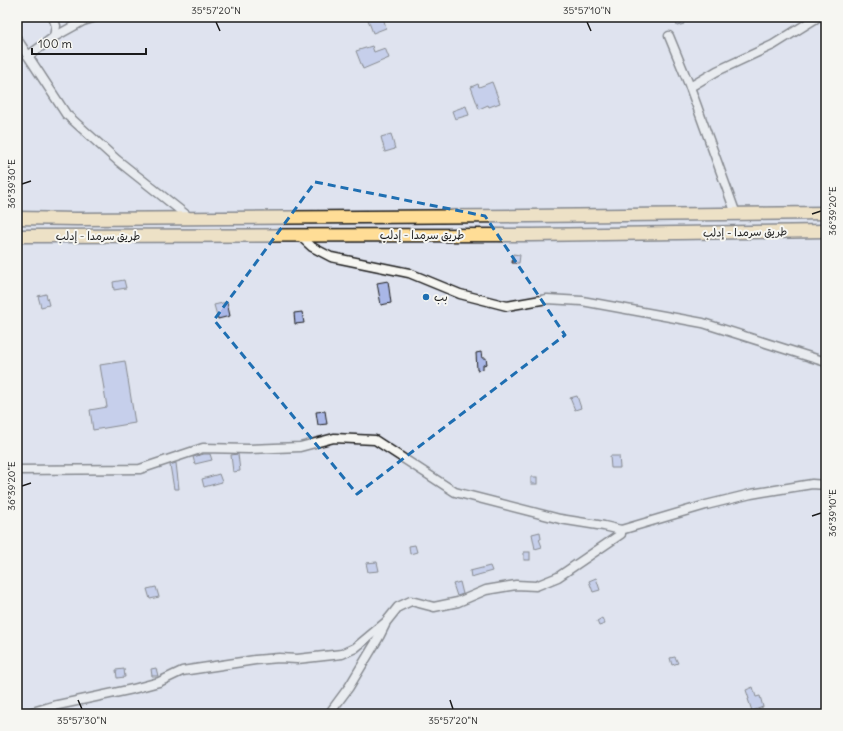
<svg xmlns="http://www.w3.org/2000/svg" width="843" height="731" viewBox="0 0 843 731" font-family="Delius,'Playpen Sans Arabic',sans-serif">
	<style>
		.building { fill: #a9b7e7; stroke: #1c1c1c }
		.lines { fill: none; stroke-linecap: round; stroke-linejoin: round }
		.minor-casing { stroke: #1c1c1c; stroke-width: 11 }
		.highway-casing { stroke: #1c1c1c; stroke-width: 15 }
		.minor { stroke: #f6f6f2; stroke-width: 8 }
		.highway { stroke: #ffdd96; stroke-width: 12 }
		.marked { fill: none; stroke: #1f6fb2; stroke-width: 3; stroke-dasharray: 8 5; stroke-linejoin: round }
		.ticks { fill: none; stroke: #1c1c1c; stroke-width: 1.5 }
		.poi-dot { fill: #1f6fb2; stroke: #f6f6f2; stroke-width: 1.5 }
		.labels { text-anchor: middle; stroke-width: 4; stroke-linejoin: round; paint-order: stroke }
		.street-label { font-size: 11px; fill: #1c1c1c; stroke: #f6f6f2 }
		.poi-label { font-size: 11px; fill: #1c1c1c; stroke: #f6f6f2; text-anchor: start }
		.neatline { fill: none; stroke: #1c1c1c; stroke-width: 1.5 }
		.ticks-label { font-size: 10px; text-anchor: middle; fill: #1c1c1c }
	</style>
	<rect width="100%" height="100%" fill="#dfe3ef"/>
	<filter id="ink" filterUnits="userSpaceOnUse"><feTurbulence type="fractalNoise" baseFrequency=".025" numOctaves="2"/><feDisplacementMap in="SourceGraphic" scale="8" xChannelSelector="R" yChannelSelector="G"/><feConvolveMatrix kernelMatrix="1 2 1 2 8 2 1 2 1" color-interpolation-filters="sRGB"/></filter>
	<g filter="url(#ink)">
		<g class="building">
			<polygon points="367,17 383,17 386,28 373,33"/>
			<polygon points="682,17 684,24 677,26 675,19"/>
			<polygon points="372,46 374,52 385,48 389,58 363,69 356,51"/>
			<polygon points="492,82 500,103 489,107 488,105 479,109 471,87 478,84 479,87"/>
			<polygon points="466,106 469,115 455,119 452,111"/>
			<polygon points="391,134 395,149 385,152 381,137"/>
			<polygon points="513,254 520,255 519,263 512,263"/>
			<polygon points="124,280 126,288 114,290 113,282"/>
			<polygon points="388,281 391,303 381,305 377,283"/>
			<polygon points="46,294 49,305 41,307 38,296"/>
			<polygon points="227,302 230,316 218,319 214,305"/>
			<polygon points="302,312 304,323 295,324 294,313"/>
			<polygon points="481,352 482,358 486,358 487,364 483,365 483,369 477,370 476,353"/>
			<polygon points="125,361 135,423 93,430 90,410 107,407 100,365"/>
			<polygon points="577,396 581,408 575,410 570,398"/>
			<polygon points="325,411 327,424 318,425 316,412"/>
			<polygon points="204,454 210,454 212,460 195,464 193,457"/>
			<polygon points="238,454 240,471 233,472 231,455"/>
			<polygon points="610,456 619,456 620,468 611,468"/>
			<polygon points="176,463 179,489 174,489 170,465"/>
			<polygon points="219,474 222,482 204,487 202,479"/>
			<rect x="531" y="477" width="6" height="7"/>
			<polygon points="540,532 541,539 539,539 542,547 535,549 532,534"/>
			<polygon points="415,545 417,552 410,554 409,546"/>
			<rect x="524" y="552" width="6" height="8"/>
			<polygon points="377,562 379,571 368,572 366,563"/>
			<polygon points="490,566 492,571 471,577 470,571"/>
			<polygon points="596,578 600,590 593,592 589,581"/>
			<polygon points="460,582 463,594 457,596 453,584"/>
			<polygon points="156,587 159,597 150,599 147,589"/>
			<polygon points="602,618 605,624 599,626 597,621"/>
			<polygon points="675,657 678,663 672,665 670,658"/>
			<polygon points="156,668 158,676 152,676 151,669"/>
			<polygon points="124,669 125,677 117,678 116,670"/>
			<polygon points="753,687 756,697 760,696 763,707 752,711 748,699 749,699 746,690"/>
		</g>
		<g class="lines">
			<g class="minor-casing">
				<g id="minor">
					<polyline points="669,36 690,87 736,214"/>
					<polyline points="54,37 83,21 96,17"/>
					<polyline points="17,39 66,114 117,160 190,218"/>
					<polyline points="28,56 54,37 56,26 53,17"/>
					<polyline points="690,87 717,71 773,45 818,17"/>
					<polyline points="299,235 312,247 331,257 409,273 460,294 507,306 547,299 582,301 703,323 826,362"/>
					<polyline points="17,470 140,469 203,448 249,449 300,447 334,438 375,440 455,492 560,519 604,526 621,530 706,505 751,494 812,484 826,485"/>
					<polyline points="26,714 53,706 133,689 159,682 182,671 255,660 279,658 297,659 342,654 355,648 386,622 398,607 411,601 434,607 458,602 486,590 516,585 536,586 558,577 621,534 621,530"/>
					<polyline points="329,714 349,687 379,637 385,625"/>
				</g>
			</g>
			<g class="highway-casing">
				<g id="highway">
					<polyline points="17,218 77,219 529,216 826,213"/>
					<polyline points="17,236 531,235 826,231"/>
				</g>
			</g>
			<use href="#minor" class="minor"/>
			<use href="#highway" class="highway"/>
		</g>
	</g>
	<path d="M0 0H843V731H0ZM315,182L485,216L565,335L357,494L214,320Z" fill="#dfe3ef" fill-opacity=".55" fill-rule="evenodd"/>
	<path class="marked" d="M315,182L485,216L565,335L357,494L214,320Z"/>
	<path class="ticks" d="M216,22L220,31M587,22L591,31M22,184L31,181M812,214L821,211M22,486L31,483M812,516L821,513M78,700L82,709M450,700L453,709"/>
	<circle class="poi-dot" cx="426" cy="297" r="4"/>
	<g class="labels">
		<g class="street-label">
			<text transform="translate(745 232) rotate(-1)" y="4">طريق سرمدا - إدلب</text>
			<text x="422" y="239">طريق سرمدا - إدلب</text>
			<text x="98" y="240">طريق سرمدا - إدلب</text>
		</g>
		<g class="poi-label">
			<text x="434" y="301">بب</text>
		</g>
	</g>
	<rect width="843" height="731" fill="none" stroke="#f6f6f2" stroke-width="44"/>
	<path d="M32 48v6h114v-6" fill="none" stroke="#1c1c1c" stroke-width="2"/>
	<text x="38" y="48" font-size="12" fill="#1c1c1c" stroke="#f6f6f2" stroke-width="3" paint-order="stroke">100 m</text>
	<rect x="22" y="22" width="799" height="687" class="neatline"/>
	<g class="ticks-label">
		<text x="216" y="14">35°57'20"N</text>
		<text x="587" y="14">35°57'10"N</text>
		<text transform="translate(11 184) rotate(-90)" y="4">36°39'30"E</text>
		<text transform="translate(832 211) rotate(-90)" y="4">36°39'20"E</text>
		<text transform="translate(11 486) rotate(-90)" y="4">36°39'20"E</text>
		<text transform="translate(832 513) rotate(-90)" y="4">36°39'10"E</text>
		<text x="82" y="724">35°57'30"N</text>
		<text x="453" y="724">35°57'20"N</text>
	</g>
</svg>
